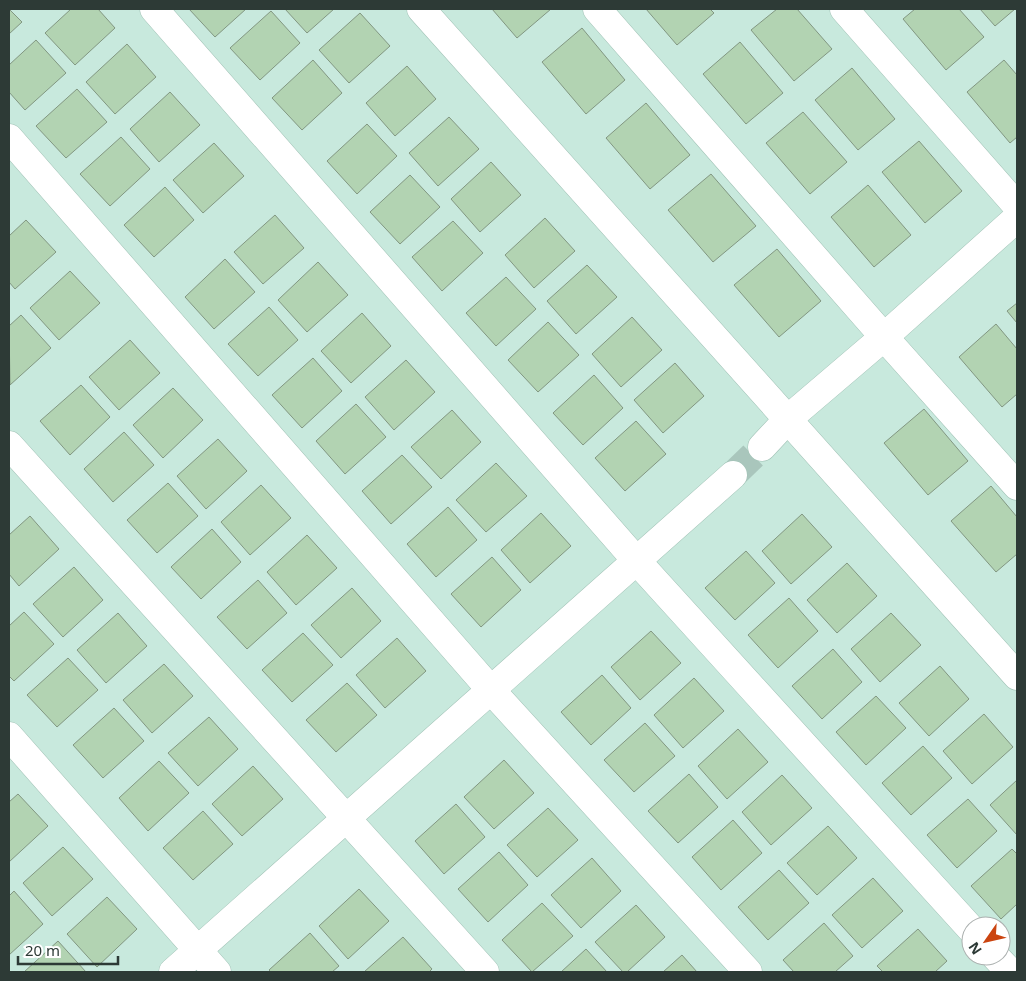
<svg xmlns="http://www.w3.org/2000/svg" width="1026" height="981" viewBox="0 0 1026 981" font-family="'Noto Sans',sans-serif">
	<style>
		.building { fill: #b2d3b2; stroke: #829782 }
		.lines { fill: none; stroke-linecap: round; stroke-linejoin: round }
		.minor-tunnel { stroke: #a9c6bc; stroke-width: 28; stroke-dasharray: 28 14; stroke-linecap: butt }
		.minor-casing { stroke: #a1c2b6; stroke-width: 29 }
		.minor { stroke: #fff; stroke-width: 28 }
	</style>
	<rect width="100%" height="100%" fill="#c8e9dd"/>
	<g class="building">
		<polygon points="9,9 22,22 9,34"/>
		<polygon points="71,9 98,9 115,28 75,65 45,33"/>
		<polygon points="189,9 246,9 215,37"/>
		<polygon points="285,9 334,9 307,33"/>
		<polygon points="492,9 551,9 517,38"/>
		<polygon points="646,9 710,9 714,13 677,45"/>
		<polygon points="777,9 797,9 832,49 794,81 751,30"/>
		<polygon points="915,9 959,9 984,37 946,70 903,19"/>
		<polygon points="980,9 1015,9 995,26"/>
		<polygon points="271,11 300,43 260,80 230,48"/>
		<polygon points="360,13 390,46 349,83 319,50"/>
		<polygon points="582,28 625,80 586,114 542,62"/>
		<polygon points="36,40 66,73 25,110 9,92 9,65"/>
		<polygon points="740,42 783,93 746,124 703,74"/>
		<polygon points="127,44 156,77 115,114 86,82"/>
		<polygon points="313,60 342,93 302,130 272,98"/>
		<polygon points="1004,60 1017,75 1017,137 1010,143 967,92"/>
		<polygon points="407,66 436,99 395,136 366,103"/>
		<polygon points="852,68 895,119 858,150 815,100"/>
		<polygon points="77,89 107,122 66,158 36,126"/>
		<polygon points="170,92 200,125 159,162 130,129"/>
		<polygon points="646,103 690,155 650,189 606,138"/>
		<polygon points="803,112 847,162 810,194 766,143"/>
		<polygon points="449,117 479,149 438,186 409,153"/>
		<polygon points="367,124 397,156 357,194 327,161"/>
		<polygon points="121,137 150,169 110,206 80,174"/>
		<polygon points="919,141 962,191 925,223 882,172"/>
		<polygon points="214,143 244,176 203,213 173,180"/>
		<polygon points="491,162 521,195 480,232 451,199"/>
		<polygon points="711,174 756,226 713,262 668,210"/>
		<polygon points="410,175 440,207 400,244 370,212"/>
		<polygon points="868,185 911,235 874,267 831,217"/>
		<polygon points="165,187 194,220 154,257 124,225"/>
		<polygon points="275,215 304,248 263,284 234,252"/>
		<polygon points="545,218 575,251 534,288 505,255"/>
		<polygon points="26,220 56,252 15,289 9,282 9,236"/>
		<polygon points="453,221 483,253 442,291 412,257"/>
		<polygon points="777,249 821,301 779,337 734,285"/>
		<polygon points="225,259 255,292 214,329 185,297"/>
		<polygon points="318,262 348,295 307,332 278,300"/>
		<polygon points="587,265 617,297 576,334 547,301"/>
		<polygon points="70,271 100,303 59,340 30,308"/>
		<polygon points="506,277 536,309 496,346 466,313"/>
		<polygon points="1017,303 1017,323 1007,311"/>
		<polygon points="269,307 298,340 258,376 228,344"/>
		<polygon points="362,313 391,346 351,383 321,351"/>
		<polygon points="21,315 51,348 10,385 9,326"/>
		<polygon points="632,317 662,350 621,387 592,354"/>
		<polygon points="548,322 579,355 538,392 508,360"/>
		<polygon points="996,324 1017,349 1017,394 1002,407 959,357"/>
		<polygon points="130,340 160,373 119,410 89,377"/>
		<polygon points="313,358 342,391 302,428 272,395"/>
		<polygon points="406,360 435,392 394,430 365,397"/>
		<polygon points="675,363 704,396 663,433 634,400"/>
		<polygon points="594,375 623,408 583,445 553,413"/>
		<polygon points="81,385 110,417 70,455 40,421"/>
		<polygon points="173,388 203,420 163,458 133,425"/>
		<polygon points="356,404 386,437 345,474 316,441"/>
		<polygon points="924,409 968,461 928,495 884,443"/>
		<polygon points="452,410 481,442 441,479 411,447"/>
		<polygon points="636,421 666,454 625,491 595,458"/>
		<polygon points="124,432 154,465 113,502 84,469"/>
		<polygon points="218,439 247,471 206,509 177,476"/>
		<polygon points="402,455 432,487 391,524 362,491"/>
		<polygon points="496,463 527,496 486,532 456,500"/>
		<polygon points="168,483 198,516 157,553 127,520"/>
		<polygon points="261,485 291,518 250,555 221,522"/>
		<polygon points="991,486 1017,517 1017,554 996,572 951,521"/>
		<polygon points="448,507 477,540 436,577 407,544"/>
		<polygon points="541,513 571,546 530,583 501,550"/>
		<polygon points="802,514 832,547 791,584 762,551"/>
		<polygon points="30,516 59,549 19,586 9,574 9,535"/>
		<polygon points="212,529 241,562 201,599 171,567"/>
		<polygon points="307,535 337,568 296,605 267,572"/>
		<polygon points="746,551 775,583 735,620 705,588"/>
		<polygon points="492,557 521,590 481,627 451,594"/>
		<polygon points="847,563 877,596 837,633 807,600"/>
		<polygon points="74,567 103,600 63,637 33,604"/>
		<polygon points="258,580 287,613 247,649 217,617"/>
		<polygon points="352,588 381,621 341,658 311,625"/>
		<polygon points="789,598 818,631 778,668 748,635"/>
		<polygon points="24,612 54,644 14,681 9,676 9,626"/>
		<polygon points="118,613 147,646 106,683 77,650"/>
		<polygon points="891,613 921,645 880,682 851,649"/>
		<polygon points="651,631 681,663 640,700 611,667"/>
		<polygon points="303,633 333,665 292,702 262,670"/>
		<polygon points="397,638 426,671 385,708 356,675"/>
		<polygon points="833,649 862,682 822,719 792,686"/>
		<polygon points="68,658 98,690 57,727 27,695"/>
		<polygon points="164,664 193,696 152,733 123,700"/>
		<polygon points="940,666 969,699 929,736 899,703"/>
		<polygon points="602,675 631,708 591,745 561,712"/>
		<polygon points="694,678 724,711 683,748 654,715"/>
		<polygon points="347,683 377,715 336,752 306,720"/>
		<polygon points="876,696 906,728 866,765 836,732"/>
		<polygon points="114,708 144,741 103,778 73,745"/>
		<polygon points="984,714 1013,747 972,784 943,751"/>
		<polygon points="209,717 238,749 198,786 168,753"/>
		<polygon points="645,723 675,756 634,792 604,760"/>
		<polygon points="738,729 768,762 727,799 698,766"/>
		<polygon points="923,746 952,778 911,815 882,783"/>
		<polygon points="504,760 534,793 494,829 464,797"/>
		<polygon points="159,761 189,793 148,831 119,798"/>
		<polygon points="253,766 283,799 242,836 212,804"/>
		<polygon points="689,774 718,807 678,843 648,811"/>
		<polygon points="782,775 812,808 771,845 742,812"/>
		<polygon points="1017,780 1017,835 990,805"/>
		<polygon points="18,794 48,826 9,862 9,802"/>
		<polygon points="968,799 997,831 957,868 927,835"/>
		<polygon points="456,804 485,837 444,874 415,841"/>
		<polygon points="548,808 578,840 537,877 507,845"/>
		<polygon points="203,811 233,844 193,880 163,848"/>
		<polygon points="733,820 762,853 721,890 692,857"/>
		<polygon points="828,826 857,858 817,895 787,863"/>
		<polygon points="63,847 93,879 52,916 23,883"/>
		<polygon points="1012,849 1017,854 1017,904 1001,919 971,886"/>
		<polygon points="499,852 528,885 488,922 458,889"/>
		<polygon points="592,858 621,891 581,928 551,895"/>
		<polygon points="779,870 809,903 768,940 738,907"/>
		<polygon points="873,878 903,911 862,948 832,915"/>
		<polygon points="359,889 389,921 348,959 319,926"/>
		<polygon points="14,891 43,924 9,955 9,896"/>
		<polygon points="107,897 137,929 97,967 67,934"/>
		<polygon points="542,903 573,936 532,972 502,940"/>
		<polygon points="636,905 665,937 627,972 623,972 595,942"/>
		<polygon points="824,923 853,956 835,972 794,972 783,960"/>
		<polygon points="918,929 947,961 935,972 883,972 877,966"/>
		<polygon points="310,933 339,966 332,972 271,972 269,970"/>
		<polygon points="403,937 432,969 429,972 364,972"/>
		<polygon points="58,941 86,972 24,972"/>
		<polygon points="586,949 607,972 561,972"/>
		<polygon points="682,955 697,972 663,972"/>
	</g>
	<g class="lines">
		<polyline class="minor-tunnel" points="733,475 762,447"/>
		<g class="minor-casing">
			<g id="minor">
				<polyline points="154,9 635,559 971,929"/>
				<polyline points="421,9 1017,676"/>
				<polyline points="597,9 884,337 1017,486"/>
				<polyline points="844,9 1017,206"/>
				<polyline points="9,138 490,689 748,972"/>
				<polyline points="9,445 485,972"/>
				<polyline points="762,447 789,418 884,337 1017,218"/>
				<polyline points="9,736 217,972"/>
				<polyline points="995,956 1010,972"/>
				<polyline points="173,972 733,475"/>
			</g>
		</g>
		<use href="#minor" class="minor"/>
	</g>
	<rect width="1026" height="981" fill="none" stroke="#2d3a36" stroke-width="20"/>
	<g transform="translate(986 941) rotate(236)"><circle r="24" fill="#ffffff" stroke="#abb0af"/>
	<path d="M0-4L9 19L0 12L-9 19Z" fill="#cb4410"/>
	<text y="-8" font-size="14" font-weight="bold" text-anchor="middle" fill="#2d3a36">N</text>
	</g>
	<path d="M18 956v8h100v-8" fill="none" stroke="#2d3a36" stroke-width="2.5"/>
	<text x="25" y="956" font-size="15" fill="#2d3a36" stroke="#ffffff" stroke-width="4" paint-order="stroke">20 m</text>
</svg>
